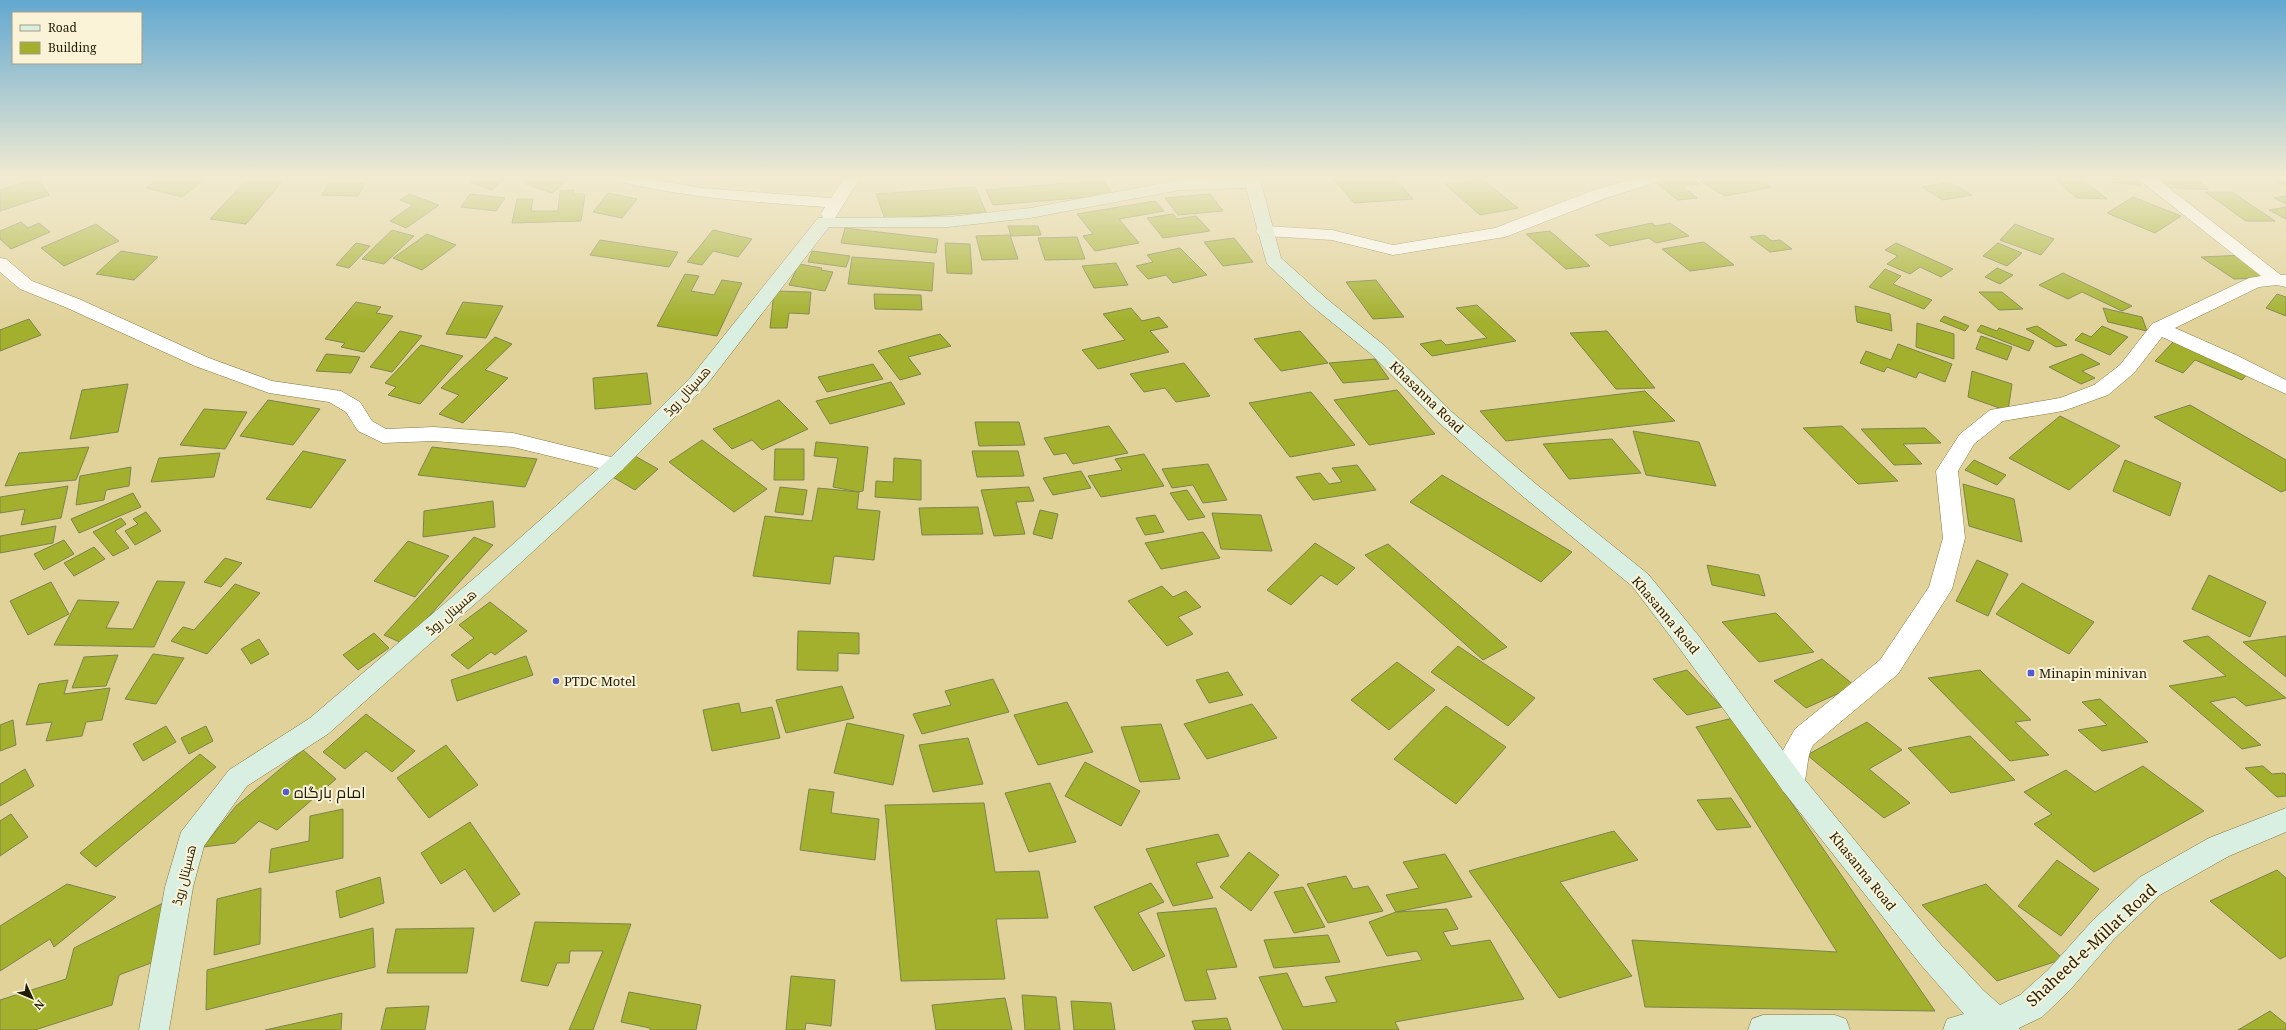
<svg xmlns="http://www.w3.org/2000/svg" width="2286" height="1030" viewBox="0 0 2286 1030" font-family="'Noto Serif',Cairo,serif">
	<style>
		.building { fill: #a3b02d; stroke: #7c834e }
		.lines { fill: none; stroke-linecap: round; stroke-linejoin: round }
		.street-casing { stroke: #847641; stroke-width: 1 }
		.secondary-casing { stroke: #847641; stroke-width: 1 }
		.street { fill: #fff; fill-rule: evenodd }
		.secondary { fill: #d9efe1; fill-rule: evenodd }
		.poi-dot { fill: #535bd2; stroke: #faf3d7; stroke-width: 1.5 }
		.labels { text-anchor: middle; stroke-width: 4; stroke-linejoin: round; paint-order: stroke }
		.street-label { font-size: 13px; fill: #221d06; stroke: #faf3d7 }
		.poi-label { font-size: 13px; fill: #221d06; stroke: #faf3d7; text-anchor: start }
		.near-poi-label { font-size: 16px; fill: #221d06; stroke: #faf3d7; text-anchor: start }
		.near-street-label { font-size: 16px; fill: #221d06; stroke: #faf3d7 }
	</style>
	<rect width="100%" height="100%" fill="#e1d29a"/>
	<g class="building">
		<polygon points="37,178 49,195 0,211 0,190"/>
		<polygon points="159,178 207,178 182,197 146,188"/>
		<polygon points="248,178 285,178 246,224 210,219"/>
		<polygon points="475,178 507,178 492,190 470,182"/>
		<polygon points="529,178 571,178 552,193 523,183"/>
		<polygon points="1333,178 1395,178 1413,199 1354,203"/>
		<polygon points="1692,178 1700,184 1682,186 1697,198 1678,200 1656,183"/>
		<polygon points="1712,178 1758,178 1772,187 1725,196 1700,181"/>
		<polygon points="2053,178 2081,178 2107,199 2077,198"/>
		<polygon points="2109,178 2136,178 2142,186 2112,182"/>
		<polygon points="2153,178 2195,178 2209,190 2163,187"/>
		<polygon points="2270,178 2286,178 2286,187"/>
		<polygon points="1482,179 1518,208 1480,215 1445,184"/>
		<polygon points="1104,180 1113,195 993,205 986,190"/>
		<polygon points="329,182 365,183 358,196 322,195"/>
		<polygon points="1950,182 1972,195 1943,200 1922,187"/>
		<polygon points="975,187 986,212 885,219 876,194"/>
		<polygon points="574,190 574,194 585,194 581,221 512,223 517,199 533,199 531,211 558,211 560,191"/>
		<polygon points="2205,192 2232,192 2275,221 2246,221"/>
		<polygon points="608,193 637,199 622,218 593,212"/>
		<polygon points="409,194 439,205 406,228 390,221 413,205 400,200"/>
		<polygon points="470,194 505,198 496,211 461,207"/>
		<polygon points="1210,194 1223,211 1178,215 1165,198"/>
		<polygon points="2286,196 2286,204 2274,198"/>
		<polygon points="2133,197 2181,216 2155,233 2107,213"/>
		<polygon points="1155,201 1164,211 1119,219 1139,243 1095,251 1083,236 1093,234 1077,214"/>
		<polygon points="2286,207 2286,219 2269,210"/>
		<polygon points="1173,214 1177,219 1196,216 1210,231 1163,238 1147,218"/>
		<polygon points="21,222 28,228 39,223 50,232 11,249 0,239 0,231"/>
		<polygon points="1652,223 1656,226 1670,223 1689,236 1656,243 1649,238 1610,246 1595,235"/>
		<polygon points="96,224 119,241 64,266 41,248"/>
		<polygon points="2015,224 2054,239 2041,255 2000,240"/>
		<polygon points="1008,226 1038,226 1041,235 1011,236"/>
		<polygon points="845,228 938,239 936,253 841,243"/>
		<polygon points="392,230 414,236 384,264 362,259"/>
		<polygon points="713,230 752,239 738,257 713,251 702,265 687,262"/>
		<polygon points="1550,231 1590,266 1566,269 1526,234"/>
		<polygon points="427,234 456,245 422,270 393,258"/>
		<polygon points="1010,235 1018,259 982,260 976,236"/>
		<polygon points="1764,235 1772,241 1780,240 1792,249 1770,252 1750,237"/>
		<polygon points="1077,237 1085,259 1045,260 1038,238"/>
		<polygon points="1234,238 1253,262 1223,266 1204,242"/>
		<polygon points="600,240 678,252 669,267 590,255"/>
		<polygon points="1704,242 1734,265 1690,271 1662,249"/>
		<polygon points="356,243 370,246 349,268 336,265"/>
		<polygon points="945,243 970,244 972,274 947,273"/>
		<polygon points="1896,243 1953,269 1941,277 1920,267 1910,274 1887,264 1898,256 1885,250"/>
		<polygon points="1998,243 2022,253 2007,266 1983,256"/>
		<polygon points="1180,248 1207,275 1173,283 1166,275 1148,279 1136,266 1153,262 1147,255"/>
		<polygon points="121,251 158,257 134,280 96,274"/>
		<polygon points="812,251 850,256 846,267 808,262"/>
		<polygon points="2246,255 2280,277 2234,279 2201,257"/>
		<polygon points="852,257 934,263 932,291 848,284"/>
		<polygon points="1116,263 1128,285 1094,288 1082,266"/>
		<polygon points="799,264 822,268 821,270 833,272 825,291 789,285"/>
		<polygon points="1997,268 2013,275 2000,284 1985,277"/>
		<polygon points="1885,269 1901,276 1893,284 1932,300 1924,309 1869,287"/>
		<polygon points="2063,273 2132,306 2122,311 2082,292 2068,299 2039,285"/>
		<polygon points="685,274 699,276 691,291 714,295 722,280 742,283 717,336 657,326"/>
		<polygon points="1376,280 1404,317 1373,319 1346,282"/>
		<polygon points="774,291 811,292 809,314 789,313 787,328 770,328"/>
		<polygon points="1979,292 2002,292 2023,309 1999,310"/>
		<polygon points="874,294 921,295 922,310 875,309"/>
		<polygon points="2277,294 2286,297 2286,316 2266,308"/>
		<polygon points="356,302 381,307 376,313 393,316 364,352 341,347 345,343 325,339"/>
		<polygon points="463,302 503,306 486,338 446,334"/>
		<polygon points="1477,305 1516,341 1432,356 1420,344 1441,340 1446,345 1487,338 1456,308"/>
		<polygon points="1855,306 1890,314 1892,331 1857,322"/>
		<polygon points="1131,308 1142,321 1159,317 1168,327 1150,331 1169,352 1098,369 1082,350 1125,340 1103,314"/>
		<polygon points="2103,308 2142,317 2147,331 2108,322"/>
		<polygon points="1944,316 1969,326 1965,331 1940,321"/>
		<polygon points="29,319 41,335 0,351 0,330"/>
		<polygon points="1917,323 1954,334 1954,359 1916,347"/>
		<polygon points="1981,325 1997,331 1999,328 2034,341 2029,351 1977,331"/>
		<polygon points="2037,326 2067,345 2056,347 2026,329"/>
		<polygon points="2102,326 2128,337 2110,355 2075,340 2082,333 2091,337"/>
		<polygon points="400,331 422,336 392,372 370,367"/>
		<polygon points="1300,331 1328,363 1281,371 1254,339"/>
		<polygon points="1607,331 1655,388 1616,389 1570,333"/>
		<polygon points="940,334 951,346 908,357 921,374 900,380 878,351"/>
		<polygon points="1981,336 2012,347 2007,360 1976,349"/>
		<polygon points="495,337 512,344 485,370 508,378 463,423 439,414 459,395 441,388"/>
		<polygon points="2175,340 2250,371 2242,380 2195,360 2183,373 2155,361"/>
		<polygon points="1898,344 1952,364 1945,382 1919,372 1916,378 1887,367 1884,372 1860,363 1866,351 1891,360"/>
		<polygon points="421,345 463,356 420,404 388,395 396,387 385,383"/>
		<polygon points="326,354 360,357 351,373 316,371"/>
		<polygon points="2082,354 2100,364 2082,371 2095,378 2081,384 2049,367"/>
		<polygon points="1375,359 1389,379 1343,383 1329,363"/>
		<polygon points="1184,363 1210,396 1176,402 1165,388 1144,392 1130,374"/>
		<polygon points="873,364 883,379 827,392 818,377"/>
		<polygon points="1972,371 2012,384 2008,411 1968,397"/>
		<polygon points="647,373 651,404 595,409 593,378"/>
		<polygon points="891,382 905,404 830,424 816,401"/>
		<polygon points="128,384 118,432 70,439 82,390"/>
		<polygon points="1397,390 1435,434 1369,445 1334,400"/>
		<polygon points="1645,391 1675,421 1506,441 1480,411"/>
		<polygon points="1311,392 1355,445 1290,457 1249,403"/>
		<polygon points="268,400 320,409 293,445 240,436"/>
		<polygon points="779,400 808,429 762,450 752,440 732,449 713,429"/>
		<polygon points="2190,405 2286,460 2286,490 2281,492 2154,417"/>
		<polygon points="204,409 247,412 225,449 180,445"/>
		<polygon points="2060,416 2120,446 2069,490 2009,458"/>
		<polygon points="975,422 1019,422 1025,445 979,446"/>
		<polygon points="1109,426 1128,453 1073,464 1066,453 1054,455 1044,438"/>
		<polygon points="1842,426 1898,481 1858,484 1803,428"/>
		<polygon points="1925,428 1941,443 1903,444 1922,464 1894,465 1861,429"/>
		<polygon points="1633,431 1699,442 1716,486 1646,475"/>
		<polygon points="1612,439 1641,473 1569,479 1543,444"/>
		<polygon points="702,440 767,489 734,512 669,462"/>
		<polygon points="816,442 868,447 863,491 859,492 833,487 838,458 814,456"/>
		<polygon points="89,447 76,480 5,486 19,453"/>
		<polygon points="432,447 537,459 525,487 418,475"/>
		<polygon points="775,449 804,449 804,480 774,480"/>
		<polygon points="303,451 346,460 311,508 266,499"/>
		<polygon points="972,451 1018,451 1024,476 977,477"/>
		<polygon points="220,453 214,477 151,482 159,458"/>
		<polygon points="1144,454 1164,486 1101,497 1088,476 1122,470 1115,459"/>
		<polygon points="635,456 658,469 635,490 611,476"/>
		<polygon points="894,458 921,460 921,500 875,497 876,481 893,482"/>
		<polygon points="1974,460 2006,475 1997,485 1965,470"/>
		<polygon points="2125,460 2181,483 2170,516 2113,491"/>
		<polygon points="1208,464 1227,500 1203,503 1193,485 1172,488 1162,469"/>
		<polygon points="1357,465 1376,490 1313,500 1296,477 1320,473 1329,484 1342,482 1332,468"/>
		<polygon points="131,467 129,486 106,490 104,500 76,505 80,476"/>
		<polygon points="1081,471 1091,488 1053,495 1043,478"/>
		<polygon points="1442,475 1572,552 1541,582 1410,502"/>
		<polygon points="1963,484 2014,499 2022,542 1969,526"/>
		<polygon points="68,486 61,518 21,525 25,509 0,513 0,497"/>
		<polygon points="780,487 807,490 803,515 775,512"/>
		<polygon points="1029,487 1034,501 1016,502 1025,534 994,536 981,490"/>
		<polygon points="818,488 859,492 857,509 880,511 874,560 834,556 830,584 753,576 765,516 812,521"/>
		<polygon points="1187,490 1205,517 1188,520 1170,493"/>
		<polygon points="133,493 141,507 79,533 71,519"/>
		<polygon points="493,501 495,527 423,537 424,511"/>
		<polygon points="978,507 983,534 922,535 919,508"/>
		<polygon points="1040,510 1058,514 1052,539 1033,534"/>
		<polygon points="146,512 161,531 135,545 125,531 138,524 133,519"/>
		<polygon points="1212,513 1261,515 1272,551 1221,549"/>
		<polygon points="1155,515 1164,532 1145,535 1136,518"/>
		<polygon points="121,518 126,524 115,531 129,548 113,556 93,532"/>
		<polygon points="56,526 53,543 0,553 0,536"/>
		<polygon points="1203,532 1220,558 1161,569 1145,543"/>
		<polygon points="474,537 493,545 404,644 384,635"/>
		<polygon points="64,540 74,554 44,570 34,554"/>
		<polygon points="408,541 449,556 415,597 374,581"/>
		<polygon points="1315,543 1355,568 1337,585 1321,575 1291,605 1267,590"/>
		<polygon points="1388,544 1507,647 1483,660 1365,555"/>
		<polygon points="94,547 105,559 74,576 64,563"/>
		<polygon points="225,558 242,563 221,587 204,582"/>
		<polygon points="1977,560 2008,574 1988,616 1956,601"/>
		<polygon points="1707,565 1759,575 1765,596 1712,585"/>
		<polygon points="2209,575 2266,602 2250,637 2192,609"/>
		<polygon points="157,581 185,582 154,647 54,645 78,600 119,602 106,628 133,629"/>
		<polygon points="51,582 69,614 28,635 10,601"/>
		<polygon points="2022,583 2094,622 2069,654 1996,614"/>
		<polygon points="235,584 260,593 207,654 171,641 183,627 194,630"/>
		<polygon points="1162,586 1173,597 1186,591 1201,607 1178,617 1193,634 1167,646 1128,601"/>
		<polygon points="490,602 527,631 495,655 491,652 468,669 451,655 474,638 459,625"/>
		<polygon points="1776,613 1814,652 1759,662 1722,622"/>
		<polygon points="798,631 859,633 859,654 838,653 838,671 797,670"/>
		<polygon points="374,633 389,648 358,670 343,655"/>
		<polygon points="2208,636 2286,698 2246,706 2235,697 2210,702 2261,745 2242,749 2169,686 2226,676 2183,641"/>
		<polygon points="2286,636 2286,677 2243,642"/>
		<polygon points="259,639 269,654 251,664 241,649"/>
		<polygon points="1458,646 1535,698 1508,726 1431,672"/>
		<polygon points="153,654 184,658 156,704 125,699"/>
		<polygon points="118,655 106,686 72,688 84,657"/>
		<polygon points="526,656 533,675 457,701 451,680"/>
		<polygon points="1822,659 1855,686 1806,708 1774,681"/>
		<polygon points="1397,662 1435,690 1389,730 1351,700"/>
		<polygon points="1687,670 1722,707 1687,715 1653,679"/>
		<polygon points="1980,670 2031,720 2015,722 2049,755 2010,761 1928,678"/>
		<polygon points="1228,672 1243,695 1209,703 1196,680"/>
		<polygon points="993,679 1009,712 922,734 913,714 951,705 945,691"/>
		<polygon points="68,680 64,694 110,688 102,720 86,722 82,736 46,741 52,722 26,725 39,684"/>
		<polygon points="842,686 854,718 786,733 776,700"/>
		<polygon points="2100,699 2148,742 2102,751 2078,730 2107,725 2082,702"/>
		<polygon points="1067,702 1093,752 1038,765 1014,715"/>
		<polygon points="739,703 741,713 772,707 780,738 712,751 703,710"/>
		<polygon points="1252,704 1277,738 1207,759 1184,724"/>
		<polygon points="1446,706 1506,747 1456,804 1394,759"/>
		<polygon points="366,714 415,751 392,772 366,751 345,769 323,752"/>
		<polygon points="1733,718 1935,1011 1645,1007 1632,940 1837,952 1696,727"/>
		<polygon points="13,720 16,745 0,751 0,725"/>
		<polygon points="1867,722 1902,750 1869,769 1910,803 1884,818 1807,755"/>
		<polygon points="847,723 904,735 893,785 834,773"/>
		<polygon points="1161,724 1180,779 1140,782 1121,727"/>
		<polygon points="166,726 176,742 143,761 133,744"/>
		<polygon points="206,726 213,741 189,754 181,738"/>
		<polygon points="1970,736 2015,780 1951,793 1908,748"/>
		<polygon points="968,738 983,784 933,792 919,745"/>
		<polygon points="446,745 478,785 429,818 397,778"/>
		<polygon points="303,750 336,779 277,830 259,821 235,843 203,847 236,806"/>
		<polygon points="200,754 216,767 96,867 80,853"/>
		<polygon points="1085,762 1140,791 1121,826 1065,796"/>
		<polygon points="2143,766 2204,811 2094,872 2034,824 2052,814 2024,792 2066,770 2095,792"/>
		<polygon points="2263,766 2272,774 2284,773 2286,775 2286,796 2277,797 2245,768"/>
		<polygon points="25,769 34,786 0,806 0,784"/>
		<polygon points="1050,783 1076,842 1029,852 1005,793"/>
		<polygon points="809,789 834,792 831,813 879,819 875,860 800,850"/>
		<polygon points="1731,798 1751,827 1717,830 1697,800"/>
		<polygon points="984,803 995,872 1039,871 1048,918 996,919 1005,979 901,981 885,805"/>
		<polygon points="343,809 343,858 269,873 271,849 309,841 310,816"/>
		<polygon points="11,814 28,837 0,856 0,821"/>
		<polygon points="470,822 520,894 494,912 465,869 441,884 421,853"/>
		<polygon points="1614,831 1638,860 1560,882 1632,976 1559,998 1469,871"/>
		<polygon points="1218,834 1229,856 1196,863 1213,898 1173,906 1146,849"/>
		<polygon points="1249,852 1279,875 1251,911 1220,887"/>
		<polygon points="1445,854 1472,897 1396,912 1386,895 1419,888 1403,862"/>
		<polygon points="2057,860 2099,889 2061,936 2018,906"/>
		<polygon points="2277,870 2286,878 2286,956 2280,959 2210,901"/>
		<polygon points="1346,876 1353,889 1368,886 1383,911 1328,923 1307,884"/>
		<polygon points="380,877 384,903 340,918 336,891"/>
		<polygon points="1151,883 1164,902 1138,913 1165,956 1133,971 1094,907"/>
		<polygon points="67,884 116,897 54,947 50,939 0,971 0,926"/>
		<polygon points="1986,884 2063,959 1997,981 1922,905"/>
		<polygon points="1303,887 1325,927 1294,933 1274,892"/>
		<polygon points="261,888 260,944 214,955 217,899"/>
		<polygon points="165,902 159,960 119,975 112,1005 35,1030 0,1030 0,1000 66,979 74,948"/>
		<polygon points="1216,908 1237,967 1206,970 1216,999 1185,1001 1157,913"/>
		<polygon points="1447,909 1458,929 1443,932 1451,946 1490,940 1524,999 1395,1022 1399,1030 1283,1030 1259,977 1287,973 1303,1007 1337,1002 1325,977 1422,960 1417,951 1387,956 1369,922 1396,912"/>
		<polygon points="535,922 631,924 593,1030 569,1030 603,951 570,951 569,963 557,963 548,986 521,981"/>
		<polygon points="373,928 375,967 206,1010 207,970"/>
		<polygon points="474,928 467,973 387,973 396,929"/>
		<polygon points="1328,935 1340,962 1274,968 1264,940"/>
		<polygon points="791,976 835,980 831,1026 806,1023 805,1030 786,1030"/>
		<polygon points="629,992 701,1005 696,1030 650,1030 650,1028 621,1022"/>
		<polygon points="1022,995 1056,997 1060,1030 1025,1030"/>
		<polygon points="1005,998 1012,1030 936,1030 932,1005"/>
		<polygon points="1071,1001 1111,1003 1115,1030 1074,1030"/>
		<polygon points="429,1006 425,1030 381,1030 386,1008"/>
		<polygon points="2270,1011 2286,1024 2286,1030 2238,1030"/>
		<polygon points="342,1013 341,1030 265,1030"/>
		<polygon points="1227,1018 1231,1030 1195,1030 1192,1021"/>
	</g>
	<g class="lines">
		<g class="street-casing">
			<g id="street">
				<path d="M615,178H644L702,188L831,198L844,178H860L835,218H823L821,214L825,207C755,202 686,198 617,181Z"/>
				<polygon points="1636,178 1662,178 1660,181 1606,198 1505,237 1393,255 1332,240 1265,236 1259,235 1256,231 1259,227 1265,226 1332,230 1393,245 1495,228 1594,190"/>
				<path d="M2137,178H2156L2281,275H2286V287L2277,285L2259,287L2175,328L2236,355L2286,380V394L2162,337L2134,373L2108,395L2063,411L2003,421L1974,444L1958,471L1965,538L1952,589L1898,674L1813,745C1805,759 1809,776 1801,791L1792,795L1783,791L1779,783L1782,752L1795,729L1880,660L1929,587L1943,538L1936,471L1960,434L1990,410L2060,398L2094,385L2120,365L2152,324L2249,278L2261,276Z"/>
				<polygon points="0,258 6,259 32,281 79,299 209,358 272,381 341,391 360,402 372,421 386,429 434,427 513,433 615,458 622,460 626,465 622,470 615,472 513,447 434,441 383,443 358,431 346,412 329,402 269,393 195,366 65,307 20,289 0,272"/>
			</g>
		</g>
		<g class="secondary-casing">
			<g id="secondary">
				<polygon points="1246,178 1262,178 1261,183 1281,258 1327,299 1385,346 1452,412 1536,484 1648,574 1698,635 1801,775 1941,945 1983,990 2000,1005 2020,995 2048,970 2094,919 2140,877 2209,838 2286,808 2286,832 2229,856 2160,895 2114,939 2070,990 2042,1017 2019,1028 2020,1030 1943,1030 1947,1019 1964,1014 1921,965 1783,791 1680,649 1632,586 1520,494 1438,422 1371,354 1313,307 1267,264 1246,188 1180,190 1030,218 948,227 829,227 705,387 622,470 494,587 328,734 247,786 204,846 193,887 169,1030 139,1030 165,887 181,832 229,770 310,718 478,575 608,460 691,377 818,218 948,217 1030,208 1180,180"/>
				<polygon points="1763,1015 1835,1015 1846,1019 1850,1030 1748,1030 1752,1019"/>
			</g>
		</g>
		<use href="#street" class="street"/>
		<use href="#secondary" class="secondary"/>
	</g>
	<linearGradient id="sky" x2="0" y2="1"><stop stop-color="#63a8d0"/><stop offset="0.55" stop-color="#f2ebd2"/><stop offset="1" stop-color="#f2ebd2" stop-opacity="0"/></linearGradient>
	<rect width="2286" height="322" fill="url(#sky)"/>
	<g class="poi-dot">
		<rect x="2027" y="669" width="8" height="8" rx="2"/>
		<circle cx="556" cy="681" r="4"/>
		<circle cx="286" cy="792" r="4"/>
	</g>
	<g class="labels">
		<g class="street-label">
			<text transform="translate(687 391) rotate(-48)" y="5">ھسپتال روڈ</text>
			<text transform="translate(1427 397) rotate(44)" y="5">Khasanna Road</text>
			<text transform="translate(451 612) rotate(-41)" y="5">ھسپتال روڈ</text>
			<text transform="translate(1666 615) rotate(50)" y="5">Khasanna Road</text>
			<text transform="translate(1863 871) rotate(51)" y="5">Khasanna Road</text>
			<text transform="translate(184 875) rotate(-76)" y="5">ھسپتال روڈ</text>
		</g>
		<g class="poi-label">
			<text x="2039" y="678">Minapin minivan</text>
			<text x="564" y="686">PTDC Motel</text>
		</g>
		<g class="near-poi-label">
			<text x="294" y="798">امام بارگاہ</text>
		</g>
		<g class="near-street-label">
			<text transform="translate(2091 945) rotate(-43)" y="6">Shaheed-e-Millat Road</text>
		</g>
	</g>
	<rect x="12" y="12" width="130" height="52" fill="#faf3d7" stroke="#a49d83"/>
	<rect x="20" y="25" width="20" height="6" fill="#d9efe1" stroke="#a49d83"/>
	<text x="48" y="32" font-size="12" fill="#221d06">Road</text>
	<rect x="20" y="42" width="20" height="12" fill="#a3b02d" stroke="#a49d83"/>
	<text x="48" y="52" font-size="12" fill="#221d06">Building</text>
	<g transform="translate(32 998) rotate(134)" stroke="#faf3d7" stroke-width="3" paint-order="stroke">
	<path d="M0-3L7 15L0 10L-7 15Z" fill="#221d06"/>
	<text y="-6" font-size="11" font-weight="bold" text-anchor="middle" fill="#221d06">N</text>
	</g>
</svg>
